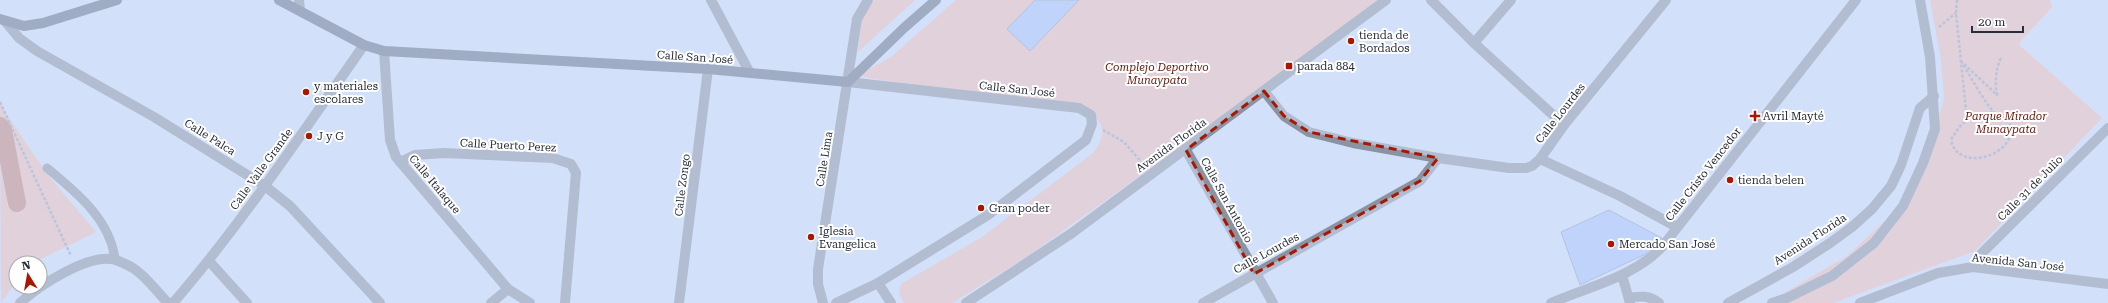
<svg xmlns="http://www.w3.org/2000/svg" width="2108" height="303" viewBox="0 0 2108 303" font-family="'Roboto Serif',serif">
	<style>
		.green { fill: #f1beb3 }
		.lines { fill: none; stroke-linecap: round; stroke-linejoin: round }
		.canal { stroke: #c38072; stroke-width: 18 }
		.building { fill: #a8c4fd; stroke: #8e9dbc }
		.path { stroke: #9aa4ba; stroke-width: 2.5; stroke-dasharray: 3 2; stroke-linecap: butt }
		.lane { stroke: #8b92a0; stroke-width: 9 }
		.street { stroke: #8b92a0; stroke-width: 10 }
		.secondary { stroke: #636d80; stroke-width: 10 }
		.marked { fill: none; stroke: #a81700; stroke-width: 3; stroke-dasharray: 8 5; stroke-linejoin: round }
		.poi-dot { fill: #a81700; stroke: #fff; stroke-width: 1.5 }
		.labels { text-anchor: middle; stroke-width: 4; stroke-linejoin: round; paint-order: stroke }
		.poi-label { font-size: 11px; fill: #272d39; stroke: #fff; text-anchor: start }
		.street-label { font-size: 11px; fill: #272d39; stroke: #fff }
		.park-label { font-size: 11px; font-style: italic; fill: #671508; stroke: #fff }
	</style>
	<rect width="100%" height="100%" fill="#d3e0fa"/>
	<g class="green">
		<polygon points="875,0 915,0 858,52 862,14"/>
		<path d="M956,0H1377L1324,44L1025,258L952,303H904L899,294L901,284L982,237L1092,154C1108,133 1106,123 1084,109L980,96L857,76L891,57Z"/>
		<polygon points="1930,0 2050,0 2052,7 2018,44 2102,118 1975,251 1833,303 1767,303 1847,256 1900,207 1929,149 1944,99 1941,60"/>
		<polygon points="0,102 5,112 47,174 96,232 33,263 16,263 16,282 1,303"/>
	</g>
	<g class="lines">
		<polyline class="canal" points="0,126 3,130 17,203"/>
	</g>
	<g class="building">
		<polygon points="1035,0 1079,0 1030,51 1007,29"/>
		<polygon points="1609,210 1662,238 1652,251 1580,285 1561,232"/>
	</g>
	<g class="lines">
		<g class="path">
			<polyline points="1957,0 1956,13 1967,120"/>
			<polyline points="1939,27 1956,13"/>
			<path d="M1961,61C1968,72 1986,105 1994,112C2001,118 2012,120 2011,132C2008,158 1957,171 1951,140C1962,120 1971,114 1994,112"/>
			<path d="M1964,64L1997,95C1995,82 1995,71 2001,58"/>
			<polyline points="0,102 71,256"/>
			<polyline points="1103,130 1124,142 1143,164"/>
		</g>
		<path class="lane" d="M47,168C76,192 111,220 115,260"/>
		<g class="street">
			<polyline points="299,0 300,11"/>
			<polyline points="711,0 750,73"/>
			<polyline points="1431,0 1474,43 1564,125"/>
			<polyline points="5,21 19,38 37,51 154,117 265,186 290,206 380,303"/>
			<polyline points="1474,43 1511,0"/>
			<polyline points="384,51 390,140 396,157 508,289 530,303"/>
			<polyline points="1264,91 1284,116 1309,132 1353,143 1438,158 1509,168 1526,168 1532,166 1540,159 1564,125 1666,0"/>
			<polyline points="1186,150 1273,303"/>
			<polyline points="1540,159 1620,196 1677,227"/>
			<polyline points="400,162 415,155 444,153 553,158 571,164 576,173 565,303"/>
			<polyline points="209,261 247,303"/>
			<polyline points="1973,267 1982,253 2108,128"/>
			<polyline points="1622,275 1630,303"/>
			<polyline points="878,283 891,303"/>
			<path d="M1629,298C1641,296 1649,295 1659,303"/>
			<path d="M20,303C39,286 89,252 116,260C121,262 128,265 133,268C146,276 157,292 168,303"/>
			<path d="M173,303C243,222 302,133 364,45"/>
			<polyline points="491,303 508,289"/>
			<polyline points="679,303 708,69"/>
			<polyline points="823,303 818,284 818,269 857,19 868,0"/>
			<polyline points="836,303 878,283 988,215 1086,140 1092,124 1091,115 1079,108 848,82"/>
			<polyline points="966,303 1072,233 1386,0"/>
			<polyline points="1203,303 1420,181 1438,158"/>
			<path d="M1551,303C1590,286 1632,278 1662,247L1856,0"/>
			<polyline points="1728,303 1793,267 1830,243 1852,227 1872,209 1891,186 1901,165 1920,108 1934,96"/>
			<polyline points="1772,303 1787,298 1832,276 1874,243 1903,206 1923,163 1935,129 1930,57 1920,0"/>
			<polyline points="1860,303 1938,273 1973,267 2108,284"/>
		</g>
		<g class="secondary">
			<polyline points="279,0 364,45 384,51 708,69 848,82 905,27 936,0"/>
			<polyline points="0,19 24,26 43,23 117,0"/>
		</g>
	</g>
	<path d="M0 0H2108V303H0ZM1264,91L1284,116L1309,132L1438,158L1420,181L1254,274L1186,150Z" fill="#d3e0fa" fill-opacity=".55" fill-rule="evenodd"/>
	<path class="marked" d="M1264,91L1284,116L1309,132L1438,158L1420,181L1254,274L1186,150Z"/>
	<g class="poi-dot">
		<circle cx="1351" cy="41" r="4"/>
		<rect x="1285" y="62" width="8" height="8" rx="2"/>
		<circle cx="306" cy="92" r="4"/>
		<path d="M1753 110h4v4h4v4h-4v4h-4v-4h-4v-4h4z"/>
		<circle cx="309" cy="136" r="4"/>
		<circle cx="1730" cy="180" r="4"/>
		<circle cx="981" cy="208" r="4"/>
		<circle cx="811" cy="237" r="4"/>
		<circle cx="1611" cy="244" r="4"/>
	</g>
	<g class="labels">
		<g class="poi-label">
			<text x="1359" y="39">tienda de<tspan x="1359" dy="13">Bordados</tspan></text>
			<text x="1297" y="70">parada 884</text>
			<text x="314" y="90">y materiales<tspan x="314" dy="13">escolares</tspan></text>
			<text x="1763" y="120">Avril Mayté</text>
			<text x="317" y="140">J y G</text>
			<text x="1738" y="184">tienda belen</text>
			<text x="989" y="212">Gran poder</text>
			<text x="819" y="235">Iglesia<tspan x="819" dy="13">Evangelica</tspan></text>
			<text x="1619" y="248">Mercado San José</text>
		</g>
		<g class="street-label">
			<text transform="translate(695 57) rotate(4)" y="4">Calle San José</text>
			<text transform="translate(1017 89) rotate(6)" y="4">Calle San José</text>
			<text transform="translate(1560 113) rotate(-52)" y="4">Calle Lourdes</text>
			<text transform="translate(210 137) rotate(32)" y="4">Calle Palca</text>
			<text transform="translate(508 145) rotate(3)" y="4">Calle Puerto Perez</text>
			<text transform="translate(1171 145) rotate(-36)" y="4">Avenida Florida</text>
			<text transform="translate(824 159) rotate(-81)" y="4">Calle Lima</text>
			<text transform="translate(261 169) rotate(-54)" y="4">Calle Valle Grande</text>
			<text transform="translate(1703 174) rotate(-52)" y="4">Calle Cristo Vencedor</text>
			<text transform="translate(435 184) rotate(50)" y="4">Calle Italaque</text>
			<text transform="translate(682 185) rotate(-83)" y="4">Calle Zongo</text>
			<text transform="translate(2030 188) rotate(-45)" y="4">Calle 31 de Julio</text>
			<text transform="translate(1227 200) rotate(61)" y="4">Calle San Antonio</text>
			<text transform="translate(1810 239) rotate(-33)" y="4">Avenida Florida</text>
			<text transform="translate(1266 253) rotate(-29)" y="4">Calle Lourdes</text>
			<text transform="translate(2018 262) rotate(6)" y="4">Avenida San José</text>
		</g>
		<g class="park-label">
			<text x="1157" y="71">Complejo Deportivo<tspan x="1157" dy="13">Munaypata</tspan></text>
			<text x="2006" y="120">Parque Mirador<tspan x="2006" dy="13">Munaypata</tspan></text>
		</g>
	</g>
	<g transform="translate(28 275) rotate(349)"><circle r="19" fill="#ffffff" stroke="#a9abb0"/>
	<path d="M0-3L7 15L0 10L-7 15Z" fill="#a81700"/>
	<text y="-6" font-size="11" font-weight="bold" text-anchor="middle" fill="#272d39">N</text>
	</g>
	<path d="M1972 26v6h51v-6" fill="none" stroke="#272d39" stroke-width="2"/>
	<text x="1978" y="26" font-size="12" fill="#272d39" stroke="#ffffff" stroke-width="3" paint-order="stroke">20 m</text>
</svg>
